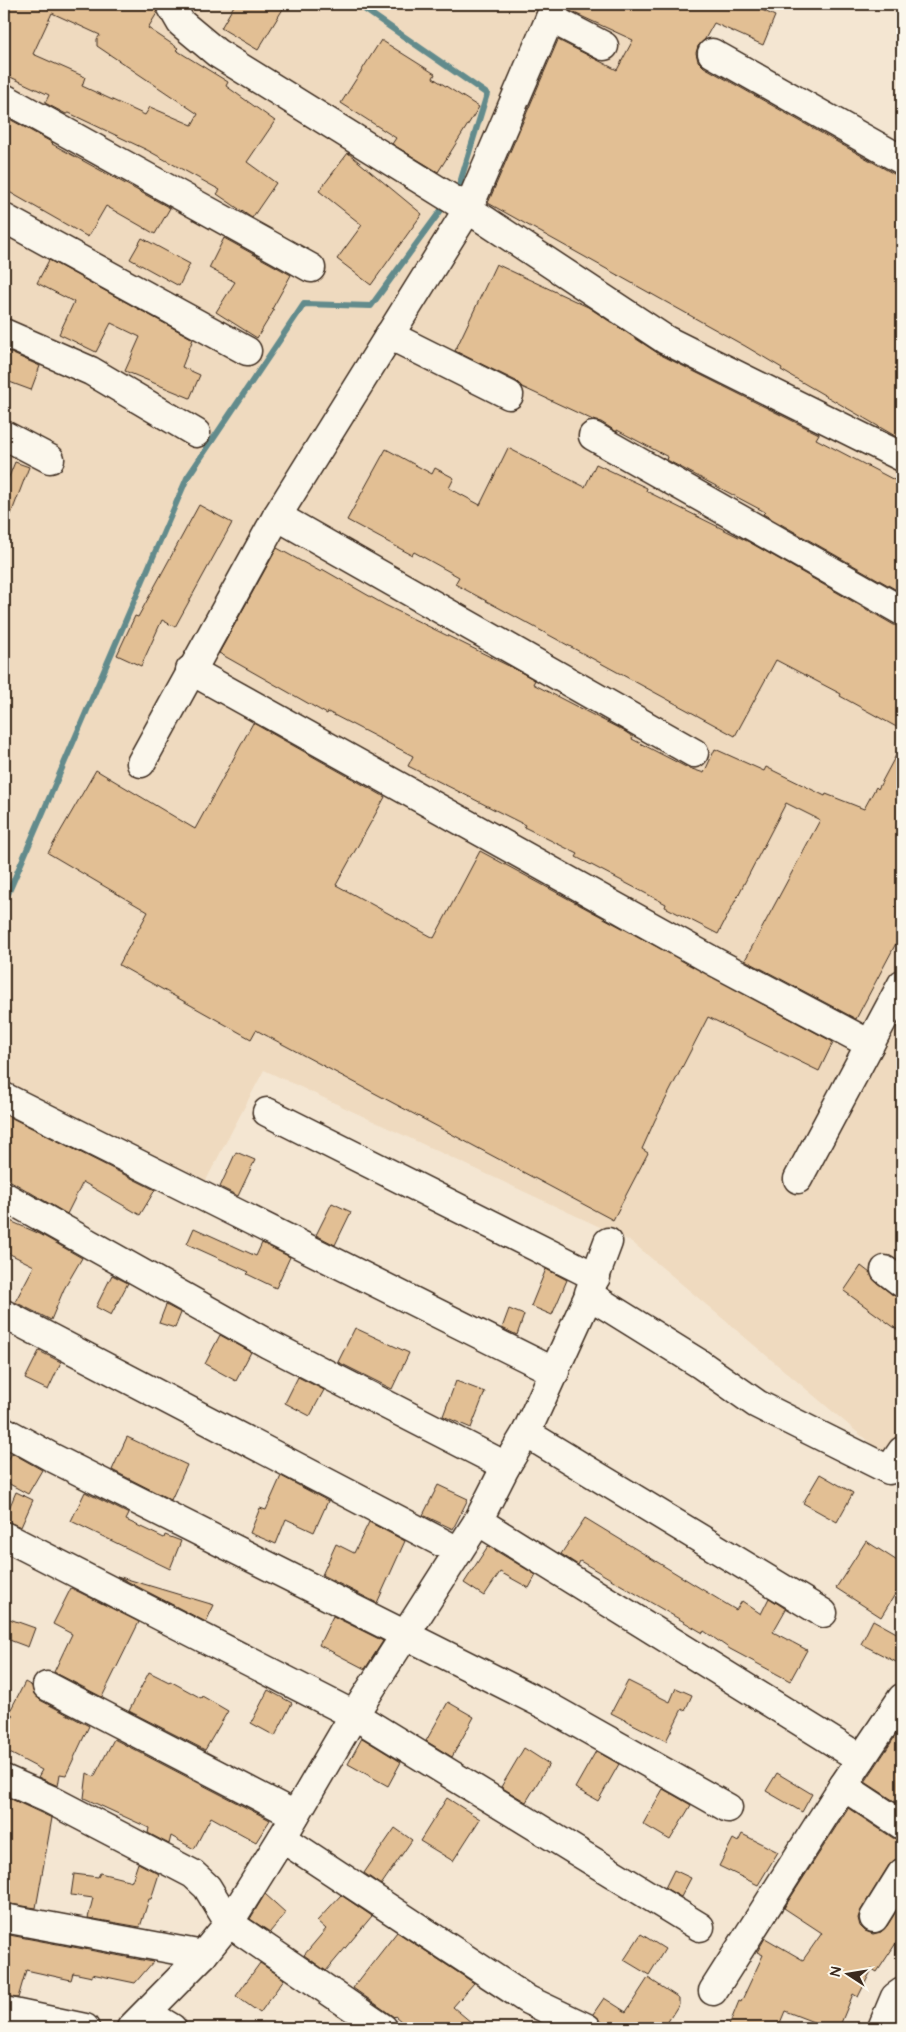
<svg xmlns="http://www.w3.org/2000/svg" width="906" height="2032" viewBox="0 0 906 2032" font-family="'Architects Daughter',sans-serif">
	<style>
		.built { fill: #efdabf }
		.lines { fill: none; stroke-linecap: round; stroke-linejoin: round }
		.stream { stroke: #628b8c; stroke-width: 6 }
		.building { fill: #e2bf94; stroke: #3b2a1e; fill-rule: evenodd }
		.minor-casing { stroke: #3b2a1e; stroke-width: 31 }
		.minor { stroke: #fbf7ec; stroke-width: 28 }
	</style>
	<rect width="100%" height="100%" fill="#f4e6d2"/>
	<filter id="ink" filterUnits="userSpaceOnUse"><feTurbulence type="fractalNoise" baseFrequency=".02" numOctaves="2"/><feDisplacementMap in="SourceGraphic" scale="10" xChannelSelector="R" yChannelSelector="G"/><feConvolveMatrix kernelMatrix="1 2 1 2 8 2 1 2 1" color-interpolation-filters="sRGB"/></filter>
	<g filter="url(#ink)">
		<polygon class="built" points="4,4 679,4 663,41 902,175 902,1470 632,1242 264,1070 204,1184 4,1080"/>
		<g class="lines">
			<g class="stream">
				<polyline points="357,4 487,94 459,186 455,192"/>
				<polyline points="4,903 187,478 304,304 371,306 447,202"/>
			</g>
		</g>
		<g class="building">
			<path d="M4,4H154L157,13L148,28L178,48L176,50L228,82L226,86L275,121L247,162L276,183L252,218L217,194L220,190L147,150L69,113L66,114L45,103L49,95L4,74ZM52,13L100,35L97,39V46L198,114L192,125L150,107L145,115L82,86L85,77L33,54Z"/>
			<polygon points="235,4 286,4 258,50 221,28"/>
			<polygon points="571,4 749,4 775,16 763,45 714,23 705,39 698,46 696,53 698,61 704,67 894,174 902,176 902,440 781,370 782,368 745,346 488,203 558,40 617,70 633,40 570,11"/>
			<polygon points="381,40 435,74 433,78 479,107 438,172 392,144 396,138 341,103"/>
			<polygon points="4,116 53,143 52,144 170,208 155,234 106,206 88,237 4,189"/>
			<polygon points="348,153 422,214 371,285 337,259 362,225 319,191"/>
			<polygon points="142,238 190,264 179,286 130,259"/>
			<polygon points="224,238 291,275 272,309 274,310 257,338 216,312 235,282 209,268"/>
			<polygon points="49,260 193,339 182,367 200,375 190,398 125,371 140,337 111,323 96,352 59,334 74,302 37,283"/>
			<polygon points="496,264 588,307 659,354 819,434 816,439 902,484 902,593 763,514 765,512 667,460 668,457 617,430 617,432 601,422 593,420 522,387 516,381 455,351"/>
			<polygon points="4,350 40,366 31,390 4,380"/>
			<polygon points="508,448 585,487 596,464 647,488 646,491 749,542 894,625 902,627 902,730 840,696 841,694 776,660 735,736 455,584 459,577 414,552 412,555 347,520 386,449 432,474 435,468 454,478 449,488 480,505"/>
			<polygon points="15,462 29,467 5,530 4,489"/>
			<polygon points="199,505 232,523 175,627 162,620 141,666 117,655 135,616 138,617"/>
			<polygon points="277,548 321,572 322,569 385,605 515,669 535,680 533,684 624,731 633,737 632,739 686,767 704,773 715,749 764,771 766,767 825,796 826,794 864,809 876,787 878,789 902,744 902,932 856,1019 745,960 820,820 786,803 718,934 665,907 666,904 576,857 578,854 524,827 525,825 408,766 413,756 328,712 327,714 219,653"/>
			<polygon points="253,723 385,797 336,885 434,938 480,851 833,1042 819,1071 708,1017 655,1120 642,1149 648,1153 613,1220 256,1030 251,1039 119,965 148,912 48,853 96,770 195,829"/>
			<polygon points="4,1114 155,1190 140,1215 83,1182 67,1214 4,1177"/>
			<polygon points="236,1152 255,1160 238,1196 220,1187"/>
			<polygon points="332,1203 351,1212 335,1245 316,1235"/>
			<polygon points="8,1220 40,1234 82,1258 64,1289 51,1320 15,1302 34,1266 4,1251 4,1229"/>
			<polygon points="194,1228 256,1256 262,1243 290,1257 276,1288 247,1274 249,1272 187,1244"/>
			<polygon points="861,1266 870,1273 876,1282 893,1295 902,1298 902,1333 844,1291"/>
			<polygon points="546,1269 567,1280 552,1315 531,1306"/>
			<polygon points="112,1275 128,1283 111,1315 96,1307"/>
			<polygon points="166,1305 181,1313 175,1328 159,1323"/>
			<polygon points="509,1309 524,1315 517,1335 502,1328"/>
			<polygon points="355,1328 409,1353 392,1389 338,1362"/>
			<polygon points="220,1335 251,1352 236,1381 205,1364"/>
			<polygon points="39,1351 61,1362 48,1390 25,1379"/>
			<polygon points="298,1377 324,1390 310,1416 285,1403"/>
			<polygon points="456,1381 485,1392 471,1428 443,1416"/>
			<polygon points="127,1437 187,1465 171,1500 112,1470"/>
			<polygon points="12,1453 42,1470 28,1494 4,1481 4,1468"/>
			<polygon points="820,1474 853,1493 837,1522 803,1503"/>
			<polygon points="281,1476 328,1501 314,1532 286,1519 276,1544 250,1533 260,1508 266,1510"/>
			<polygon points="438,1485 468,1499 453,1529 423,1515"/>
			<polygon points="16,1492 33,1500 21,1527 4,1520"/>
			<polygon points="85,1492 129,1514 126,1520 164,1538 165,1535 181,1541 170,1569 71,1521"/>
			<polygon points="585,1518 736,1610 742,1601 761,1614 769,1598 786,1609 773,1632 807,1650 790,1681 730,1649 704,1631 703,1633 580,1561 578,1565 561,1554"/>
			<polygon points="369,1522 405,1541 377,1603 322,1575 336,1544 354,1553"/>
			<polygon points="866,1541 902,1564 902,1583 881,1617 836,1588"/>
			<polygon points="488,1546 536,1575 529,1588 500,1572 484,1596 464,1583"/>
			<polygon points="117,1576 157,1588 214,1605 206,1622"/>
			<polygon points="71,1588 139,1622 102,1697 54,1672 72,1634 53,1624"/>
			<polygon points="333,1616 383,1641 365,1669 319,1645"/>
			<polygon points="4,1617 35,1628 28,1647 4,1638"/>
			<polygon points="873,1620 902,1636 902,1665 861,1644"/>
			<polygon points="149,1672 169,1682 170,1681 201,1698 202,1696 228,1711 205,1750 129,1711"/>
			<polygon points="628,1681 670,1702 676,1688 692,1695 685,1711 682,1709 666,1741 611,1713"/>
			<polygon points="25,1682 32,1686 34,1694 40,1700 89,1726 66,1775 60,1774 58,1786 38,1777 42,1770 4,1750 4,1735 13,1715 9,1713"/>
			<polygon points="268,1690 292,1703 275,1736 251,1723"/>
			<polygon points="448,1702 474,1717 452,1757 426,1741"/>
			<polygon points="902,1726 902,1806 865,1782"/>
			<polygon points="362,1738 401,1762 388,1786 348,1764"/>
			<polygon points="114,1739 270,1820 256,1842 211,1817 194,1849 171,1836 169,1844 148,1833 149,1828 84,1798 87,1773 94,1777"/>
			<polygon points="524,1748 549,1764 526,1802 501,1787"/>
			<polygon points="596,1751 619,1764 598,1801 575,1788"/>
			<polygon points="777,1773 812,1794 802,1812 766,1791"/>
			<polygon points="663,1789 691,1805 670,1840 643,1824"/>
			<polygon points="9,1798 52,1818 36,1908 4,1903 4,1812"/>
			<polygon points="447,1798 480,1819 453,1861 420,1841"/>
			<polygon points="848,1808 893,1838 902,1840 902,1857 894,1860 889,1865 861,1910 858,1918 860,1926 865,1931 873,1934 881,1932 887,1926 902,1902 902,1934 877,1972 872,1969 858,1997 853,1994 839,2028 829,2028 785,2011 778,2028 728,2028 739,2001 741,2002 763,1955 757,1952 765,1938 803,1960 822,1933 784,1908"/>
			<polygon points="395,1828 412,1840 381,1885 364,1873"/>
			<polygon points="742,1834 778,1852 758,1885 719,1866 733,1839 738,1842"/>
			<polygon points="138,1863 159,1874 151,1899 149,1899 140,1927 88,1918 93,1898 71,1895 74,1874 98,1877 100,1873 132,1881"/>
			<polygon points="674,1870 691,1878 681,1897 665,1888"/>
			<polygon points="265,1894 286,1913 270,1932 250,1919"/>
			<polygon points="341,1895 372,1916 326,1971 304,1955 326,1929 317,1921"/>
			<polygon points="397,1932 474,1983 453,2007 478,2028 409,2028 395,2016 394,2017 353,1988"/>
			<polygon points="4,1934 153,1962 135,1983 92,1974 92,1977 73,1973 71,1980 26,1970 18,1998 4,1996"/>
			<polygon points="641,1934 665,1949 649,1975 624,1960"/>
			<polygon points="260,1963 284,1979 260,2013 236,1996"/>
			<polygon points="648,1978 679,1998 679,2004 664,2028 616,2028 607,2022 606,2024 593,2014 604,1998 626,2012"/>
		</g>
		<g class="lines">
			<g class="minor-casing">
				<g id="minor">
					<polyline points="170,4 181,23 217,53 468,209 666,340 902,457"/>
					<polyline points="550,18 604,46"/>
					<polyline points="712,53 902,160"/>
					<polyline points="4,98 311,268"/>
					<polyline points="4,218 247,351"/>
					<polyline points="4,333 91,371 196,433"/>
					<polyline points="389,335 509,395"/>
					<polyline points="4,435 50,459"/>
					<polyline points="593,436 902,611"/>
					<polyline points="277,516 694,753"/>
					<polyline points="190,670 715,962 870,1044"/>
					<polyline points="141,763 277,516 468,209 556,4"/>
					<polyline points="4,1097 555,1372"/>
					<polyline points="267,1112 596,1277"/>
					<polyline points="798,1179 902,984"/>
					<polyline points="4,1196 268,1344 506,1466"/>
					<polyline points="885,1270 902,1283"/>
					<polyline points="589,1293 608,1242"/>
					<polyline points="4,1314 458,1551"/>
					<polyline points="4,1431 53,1458 549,1707 728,1808"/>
					<polyline points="526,1433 823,1613"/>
					<polyline points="478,1521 861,1759"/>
					<polyline points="4,1536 354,1715 700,1927"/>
					<polyline points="47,1686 295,1815"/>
					<polyline points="4,1779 49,1799 193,1874 207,1887 229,1923 383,2028"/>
					<polyline points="843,1786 902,1825"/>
					<polyline points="282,1838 354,1715 478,1521 506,1466 526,1433 589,1295 700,1364 757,1404 889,1470 902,1451"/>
					<polyline points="4,1918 203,1955"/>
					<polyline points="874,1918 902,1873"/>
					<polyline points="713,1991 843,1786 902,1698"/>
					<polyline points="4,2011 85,2028"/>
					<polyline points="147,2013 172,2028"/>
					<polyline points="131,2028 203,1955 229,1923 282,1838 528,2000 587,2028"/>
					<polyline points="882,2028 895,1997 902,1992"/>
				</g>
			</g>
			<use href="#minor" class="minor"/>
		</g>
	</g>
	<rect width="906" height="2032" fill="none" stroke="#fbf7ec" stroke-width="20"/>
	<rect x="10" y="10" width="886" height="2012" fill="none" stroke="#3b2a1e" stroke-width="2" filter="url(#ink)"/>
	<g transform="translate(848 1974) rotate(282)" stroke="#fbf7ec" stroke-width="4" paint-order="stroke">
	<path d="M0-4L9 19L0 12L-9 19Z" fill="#3b2a1e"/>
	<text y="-8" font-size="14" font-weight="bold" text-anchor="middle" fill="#3b2a1e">N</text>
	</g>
</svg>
